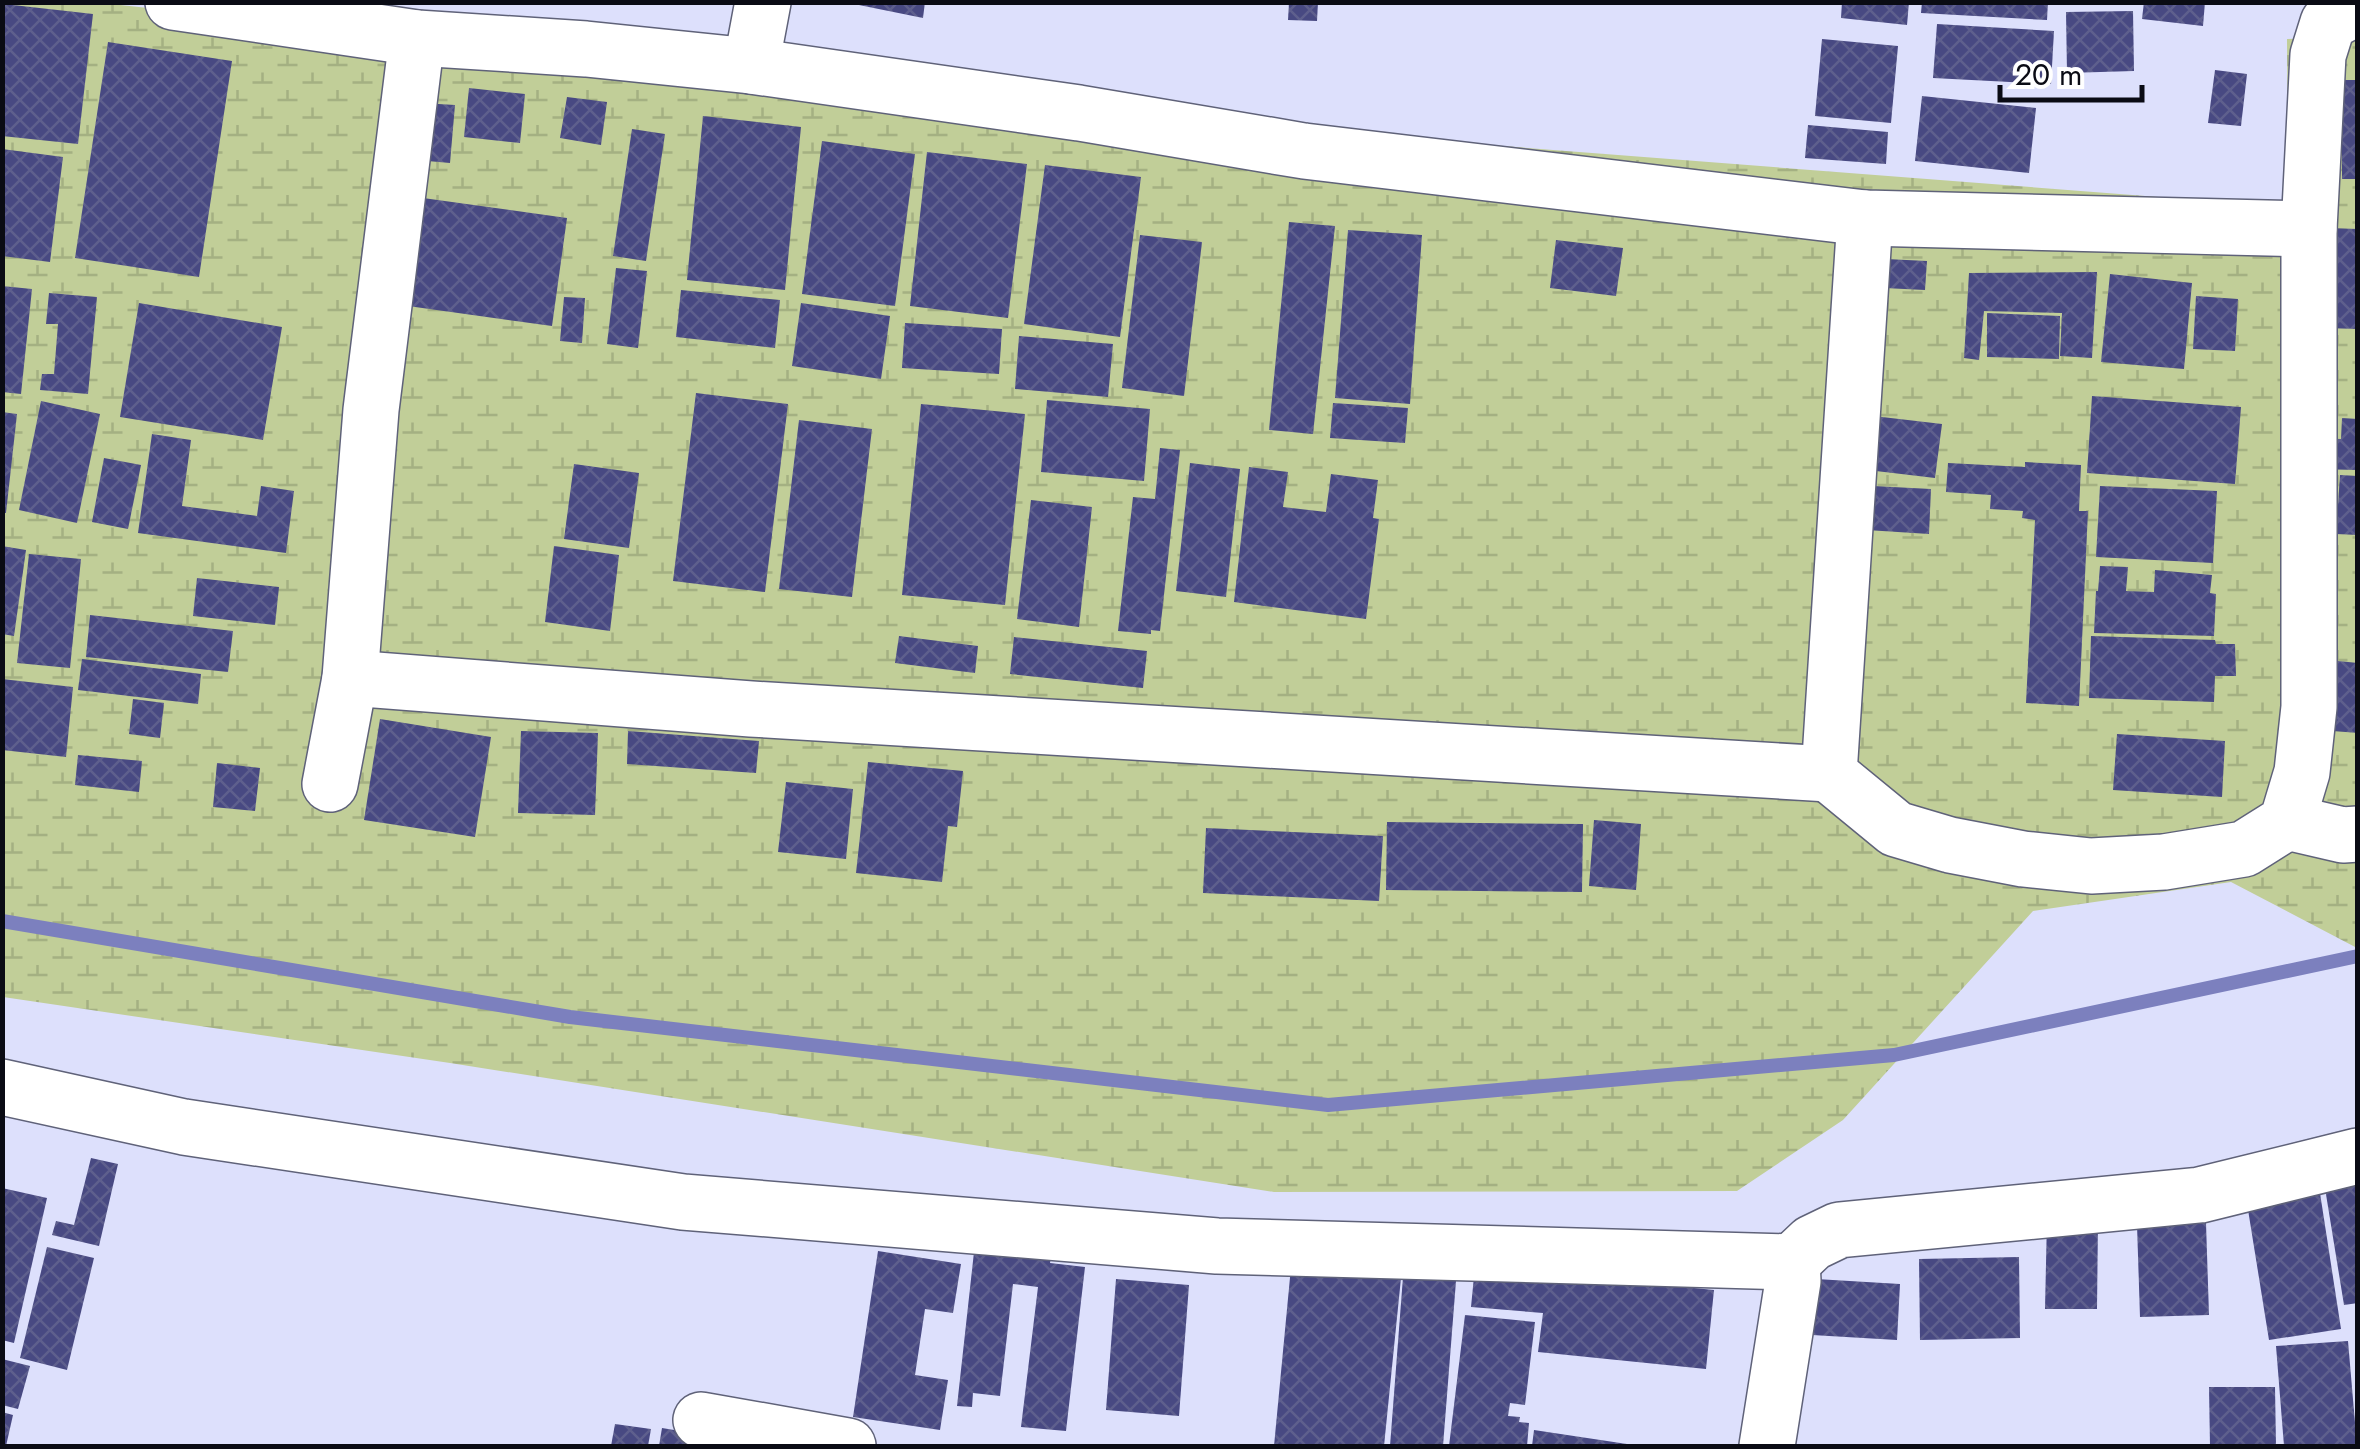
<svg xmlns="http://www.w3.org/2000/svg" width="2360" height="1449" viewBox="0 0 2360 1449" font-family="Jost,sans-serif">
	<style>
		.wetland { fill: url(#wetland-marsh) }
		.lines { fill: none; stroke-linecap: round; stroke-linejoin: round }
		.stream { stroke: #7c80be; stroke-width: 14 }
		.building { fill: url(#building-cross-hatch) }
		.minor-casing { stroke: #5f6279; stroke-width: 58 }
		.minor { stroke: #fff; stroke-width: 55 }
	</style>
	<defs>
		<pattern id="wetland-marsh" width="20" height="14" patternUnits="userSpaceOnUse" patternTransform="scale(2.5)"><rect width="20" height="14" fill="#c1ce98"/><path d="M1 5h8M5 5V1M11 12h8M15 12V8" fill="none" stroke="#a4b082"/></pattern>
		<pattern id="building-cross-hatch" width="8" height="8" patternUnits="userSpaceOnUse" patternTransform="scale(2.5)"><rect width="8" height="8" fill="#484982"/><path d="M0 0l8 8M0 8l8-8" fill="none" stroke="#5e5f8d"/></pattern>
	</defs>
	<rect width="100%" height="100%" fill="#dde0fc"/>
	<polygon class="wetland" points="2,3 102,3 1193,122 2288,207 2287,39 2357,37 2357,948 2231,882 2033,911 1843,1120 1737,1191 1274,1192 450,1063 3,997"/>
	<g class="lines">
		<polyline class="stream" points="2,921 570,1017 1328,1105 1894,1055 2358,956"/>
	</g>
	<g class="building">
		<polygon points="854,2 925,2 923,18 854,4"/>
		<polygon points="1289,2 1318,2 1317,21 1288,20"/>
		<polygon points="1842,2 1909,2 1907,25 1841,18"/>
		<polygon points="1922,2 2048,2 2047,20 1921,13"/>
		<polygon points="2144,2 2205,2 2203,26 2142,19"/>
		<polygon points="4,4 93,14 78,144 2,136"/>
		<polygon points="2133,11 2134,71 2067,73 2066,12"/>
		<polygon points="1937,24 2054,31 2051,84 1933,78"/>
		<polygon points="1822,39 1898,46 1891,123 1815,116"/>
		<polygon points="108,42 232,61 199,277 75,258"/>
		<polygon points="2215,70 2247,74 2241,126 2208,123"/>
		<rect x="2342" y="80" width="16" height="99"/>
		<polygon points="469,88 525,94 520,143 464,137"/>
		<polygon points="1922,96 2036,108 2029,173 1915,161"/>
		<polygon points="567,97 607,102 601,145 560,138"/>
		<polygon points="422,103 455,105 450,163 416,160"/>
		<polygon points="703,116 801,127 785,290 687,280"/>
		<polygon points="1808,125 1888,132 1886,164 1805,158"/>
		<polygon points="632,129 665,134 646,261 613,256"/>
		<polygon points="822,141 915,154 895,306 802,294"/>
		<polygon points="2,149 63,157 50,262 2,256"/>
		<polygon points="927,152 1027,164 1008,318 910,306"/>
		<polygon points="1045,165 1141,177 1120,337 1024,324"/>
		<polygon points="423,198 567,218 552,326 408,306"/>
		<polygon points="1289,222 1335,226 1313,434 1269,430"/>
		<polygon points="2329,228 2358,229 2358,329 2325,328"/>
		<polygon points="1348,230 1422,235 1410,404 1335,398"/>
		<polygon points="1140,235 1202,242 1184,396 1122,388"/>
		<polygon points="1556,240 1623,248 1616,296 1550,288"/>
		<polygon points="1886,259 1927,261 1925,290 1884,288"/>
		<polygon points="616,268 647,271 638,348 607,344"/>
		<polygon points="2097,272 2092,358 2060,356 2062,313 1984,311 1979,360 1964,358 1969,273"/>
		<polygon points="2110,274 2192,283 2184,369 2101,362"/>
		<polygon points="2,286 32,289 21,394 2,392"/>
		<polygon points="681,290 780,300 775,348 676,337"/>
		<polygon points="49,293 97,297 88,394 40,390 42,374 54,374 58,324 46,324"/>
		<polygon points="2196,296 2238,299 2235,351 2193,349"/>
		<polygon points="564,297 585,298 582,343 560,341"/>
		<polygon points="139,303 282,327 263,440 120,417"/>
		<polygon points="801,303 890,316 881,379 792,366"/>
		<polygon points="1987,313 2060,316 2059,359 1987,357"/>
		<polygon points="905,323 1002,329 999,374 902,368"/>
		<polygon points="1019,336 1113,344 1108,397 1015,389"/>
		<polygon points="696,393 788,404 765,592 673,581"/>
		<polygon points="2092,396 2241,407 2235,484 2087,473"/>
		<polygon points="1047,400 1150,409 1144,481 1041,472"/>
		<polygon points="41,401 100,414 77,523 19,510"/>
		<polygon points="1333,403 1408,408 1405,443 1330,438"/>
		<polygon points="921,404 1025,414 1005,605 902,595"/>
		<polygon points="2,412 17,414 6,513 2,513"/>
		<polygon points="1865,415 1942,424 1935,478 1859,469"/>
		<polygon points="2342,418 2358,419 2358,470 2313,469 2314,438 2341,439"/>
		<polygon points="799,420 872,429 852,597 779,589"/>
		<polygon points="152,434 191,440 182,506 257,516 261,486 294,491 286,553 138,533"/>
		<polygon points="1160,448 1180,450 1160,631 1151,630 1151,634 1118,631 1133,497 1155,499"/>
		<polygon points="104,458 141,465 128,529 92,522"/>
		<polygon points="2025,462 2081,465 2079,511 2088,511 2079,706 2026,703 2035,520 2022,518 2023,511 1990,509 1991,495 1946,492 1948,463 2025,467"/>
		<polygon points="1190,463 1240,469 1226,597 1176,591"/>
		<polygon points="574,464 639,473 629,548 564,539"/>
		<polygon points="1249,467 1288,472 1283,507 1326,512 1331,474 1378,480 1373,518 1379,519 1366,619 1234,602"/>
		<polygon points="2340,475 2358,476 2358,535 2336,534"/>
		<polygon points="1854,485 1931,489 1929,534 1851,529"/>
		<polygon points="2100,486 2217,491 2213,563 2096,557"/>
		<polygon points="1031,500 1092,507 1079,627 1017,619"/>
		<polygon points="2,546 26,550 14,636 2,634"/>
		<polygon points="554,546 619,555 610,631 545,622"/>
		<polygon points="29,554 81,559 70,668 17,663"/>
		<polygon points="2100,566 2128,567 2126,591 2154,592 2155,570 2212,575 2210,593 2216,594 2214,636 2094,633 2096,591 2098,591"/>
		<polygon points="197,578 279,587 275,625 193,616"/>
		<polygon points="90,615 233,631 228,672 86,657"/>
		<polygon points="899,636 978,646 975,673 895,663"/>
		<polygon points="2091,636 2215,640 2216,644 2235,644 2236,676 2215,676 2214,702 2089,698"/>
		<polygon points="1014,637 1147,651 1143,688 1010,674"/>
		<polygon points="82,659 201,674 198,704 78,690"/>
		<polygon points="2338,661 2358,663 2358,733 2333,731"/>
		<polygon points="2,679 73,687 66,757 2,750"/>
		<polygon points="133,699 164,703 160,738 129,734"/>
		<polygon points="380,719 491,737 475,837 364,820"/>
		<polygon points="521,731 598,733 595,815 518,813"/>
		<polygon points="628,731 759,741 756,773 627,764"/>
		<polygon points="2117,734 2225,741 2222,797 2113,790"/>
		<polygon points="78,755 142,761 139,792 75,785"/>
		<polygon points="868,762 963,771 957,827 948,826 942,882 856,873"/>
		<polygon points="217,763 260,768 255,811 213,807"/>
		<polygon points="786,782 853,789 846,859 778,852"/>
		<polygon points="1594,820 1641,824 1636,890 1589,886"/>
		<polygon points="1387,822 1583,824 1582,892 1386,890"/>
		<polygon points="1206,828 1383,836 1379,901 1203,893"/>
		<polygon points="91,1158 118,1164 99,1246 52,1235 56,1221 74,1225"/>
		<polygon points="2358,1177 2358,1303 2344,1305 2324,1182"/>
		<polygon points="2318,1180 2341,1329 2269,1340 2245,1191"/>
		<polygon points="2,1188 47,1198 14,1343 2,1340"/>
		<polygon points="2047,1219 2098,1221 2097,1309 2045,1309"/>
		<polygon points="2206,1223 2209,1315 2140,1317 2137,1225"/>
		<polygon points="975,1243 1052,1252 1050,1263 1085,1267 1066,1431 1021,1427 1038,1287 1013,1284 1000,1396 973,1393 972,1407 957,1406"/>
		<polygon points="47,1247 94,1258 67,1370 20,1358"/>
		<polygon points="878,1251 961,1264 953,1313 925,1309 915,1375 948,1380 940,1430 853,1417"/>
		<polygon points="2019,1257 2020,1338 1920,1340 1919,1259"/>
		<polygon points="1475,1266 1714,1290 1706,1369 1538,1352 1543,1313 1471,1307"/>
		<polygon points="1291,1267 1401,1278 1384,1446 1274,1446"/>
		<polygon points="1403,1277 1456,1281 1443,1446 1390,1446"/>
		<polygon points="1116,1279 1189,1285 1179,1416 1106,1410"/>
		<polygon points="1816,1279 1900,1284 1897,1340 1812,1335"/>
		<polygon points="1465,1315 1535,1322 1525,1405 1510,1403 1508,1416 1520,1417 1519,1422 1529,1423 1527,1446 1449,1446"/>
		<polygon points="2348,1341 2357,1446 2284,1446 2276,1346"/>
		<polygon points="2,1359 30,1366 18,1409 2,1405"/>
		<polygon points="2209,1387 2275,1387 2276,1446 2210,1446"/>
		<polygon points="2,1412 13,1415 6,1446 2,1446"/>
		<polygon points="615,1424 651,1429 648,1446 611,1446"/>
		<polygon points="662,1428 760,1444 759,1446 659,1446"/>
		<polygon points="1534,1430 1627,1444 1627,1446 1532,1446"/>
	</g>
	<g class="lines">
		<g class="minor-casing">
			<g id="minor">
				<polyline points="173,2 417,38 586,49 751,66 1079,113 1304,151 1865,218 2309,229"/>
				<polyline points="751,66 763,2"/>
				<polyline points="1865,218 1829,774 1896,829 1950,845 2023,859 2091,866 2164,862 2244,849 2287,822 2302,772 2309,707 2309,229 2318,55 2328,23 2358,7"/>
				<polyline points="350,678 751,709 1829,774"/>
				<polyline points="330,784 350,678 371,410 417,38"/>
				<polyline points="2287,822 2343,835 2358,834"/>
				<polyline points="2,1087 184,1127 683,1202 1217,1246 1792,1262 1812,1243 1839,1230 2200,1195 2358,1156"/>
				<polyline points="701,1420 848,1446"/>
				<polyline points="1767,1446 1793,1281 1792,1262"/>
			</g>
		</g>
		<use href="#minor" class="minor"/>
	</g>
	<rect width="2360" height="1449" fill="none" stroke="#0a0b14" stroke-width="10"/>
	<path d="M2000 85v15h142v-15" fill="none" stroke="#0a0b14" stroke-width="5"/>
	<text x="2015" y="85" font-size="30" fill="#0a0b14" stroke="#ffffff" stroke-width="8" paint-order="stroke">20 m</text>
</svg>
